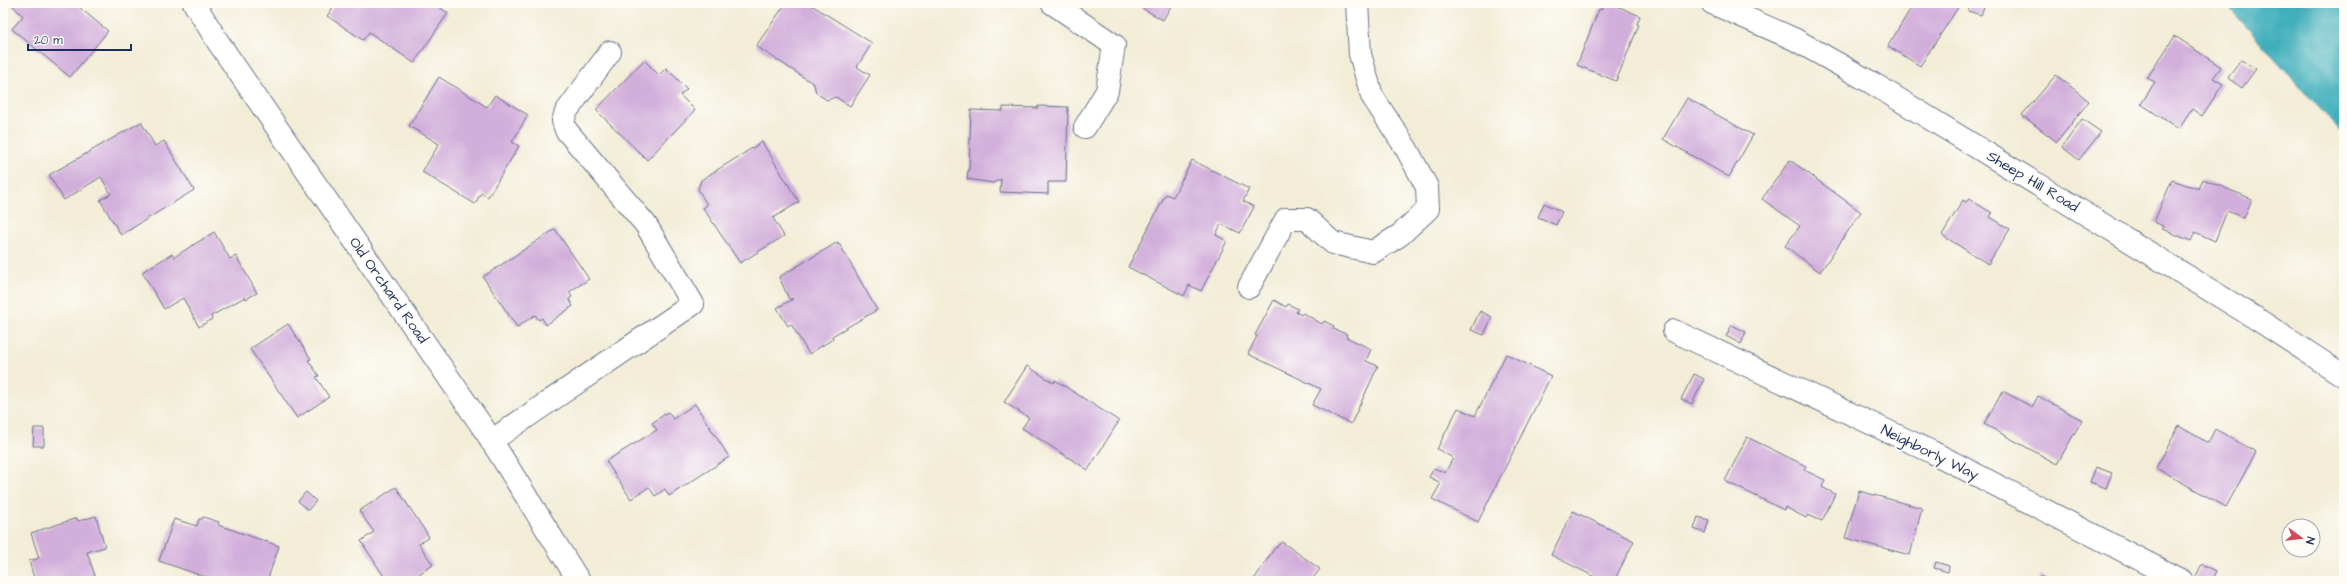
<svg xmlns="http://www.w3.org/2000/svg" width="2347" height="584" viewBox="0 0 2347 584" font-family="'Architects Daughter',sans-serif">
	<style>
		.water { fill: #40afbb; stroke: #2e6f8c }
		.building { fill: #d2aedb }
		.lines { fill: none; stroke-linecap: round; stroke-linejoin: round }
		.minor-casing { stroke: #677288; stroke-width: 24 }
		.minor { stroke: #fff; stroke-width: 22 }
		.labels { text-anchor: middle; stroke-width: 4; stroke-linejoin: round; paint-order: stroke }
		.street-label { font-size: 15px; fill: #1b2f5e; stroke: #fdfcf7 }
	</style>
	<rect width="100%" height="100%" fill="#fdfcf7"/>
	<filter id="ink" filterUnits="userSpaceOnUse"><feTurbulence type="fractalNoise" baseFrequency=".025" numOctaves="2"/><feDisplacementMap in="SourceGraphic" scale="8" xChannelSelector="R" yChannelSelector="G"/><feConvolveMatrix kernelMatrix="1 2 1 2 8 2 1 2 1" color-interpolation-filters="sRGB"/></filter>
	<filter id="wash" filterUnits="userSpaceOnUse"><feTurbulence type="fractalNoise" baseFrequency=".012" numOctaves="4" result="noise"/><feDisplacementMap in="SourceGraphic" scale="16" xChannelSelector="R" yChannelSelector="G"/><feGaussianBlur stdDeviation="0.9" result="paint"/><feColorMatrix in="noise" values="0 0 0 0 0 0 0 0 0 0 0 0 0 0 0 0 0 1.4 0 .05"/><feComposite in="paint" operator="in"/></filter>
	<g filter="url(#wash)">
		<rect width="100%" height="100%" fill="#f3edd7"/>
		<polygon class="water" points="2225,3 2344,3 2344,134 2333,123"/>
		<g id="blocks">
			<g class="building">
				<polygon points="10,3 74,3 108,31 70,77 12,29 23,16"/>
				<polygon points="336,3 433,3 448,13 414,63 369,32 363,40 327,16"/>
				<polygon points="786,3 808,3 872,43 857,67 870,75 850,106 836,97 827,100 816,93 814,84 756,46"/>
				<polygon points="1133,3 1173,3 1163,20"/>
				<polygon points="1604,3 1610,3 1640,16 1637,24 1639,25 1616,81 1577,65 1599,9 1601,10"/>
				<polygon points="1914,3 1961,3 1920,66 1888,46"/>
				<polygon points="1971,3 1985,4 1981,15 1968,11"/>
				<polygon points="2175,36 2221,67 2213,78 2223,84 2202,116 2192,109 2179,129 2141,104 2155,82 2147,78"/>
				<polygon points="644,60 659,75 666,68 687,89 680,95 695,110 647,160 596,110"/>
				<polygon points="2241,60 2256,69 2242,88 2228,78"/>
				<polygon points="2056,75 2089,101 2057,142 2022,115"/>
				<polygon points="439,77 487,107 495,95 528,115 512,142 519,146 488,197 481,193 475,204 422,172 439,144 409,126"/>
				<polygon points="1687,98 1753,135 1729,177 1663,139"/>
				<polygon points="1038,106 1068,107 1066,182 1048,182 1048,194 1000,192 1001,179 993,183 967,179 968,171 969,171 971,110 1003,111 1003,107 1038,108"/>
				<polygon points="2082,119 2101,132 2079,160 2062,147"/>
				<polygon points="141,122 155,146 164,141 194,190 121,235 100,200 111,194 101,177 64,200 49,175"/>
				<polygon points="762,142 799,202 773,218 784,236 740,263 703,208 707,205 698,189 701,180"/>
				<polygon points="1192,160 1249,189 1243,201 1254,207 1240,233 1221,224 1216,235 1227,241 1201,291 1189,285 1184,296 1128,267 1166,194 1173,197"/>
				<polygon points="1790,160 1861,212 1820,272 1785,246 1800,226 1762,199"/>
				<polygon points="2203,179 2252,199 2244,218 2227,211 2215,241 2195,232 2191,241 2162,229 2163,226 2154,222 2172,180 2199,189"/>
				<polygon points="1969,199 1992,213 1990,217 2010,229 1988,264 1942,235 1963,200 1966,202"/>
				<polygon points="1544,203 1562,212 1556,225 1538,217"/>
				<polygon points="555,229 589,279 569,292 572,297 569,299 573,306 546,325 542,318 539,320 535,315 517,327 483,277"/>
				<polygon points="214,232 230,259 236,256 257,293 246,299 245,297 211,316 212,319 199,327 183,298 164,309 142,272 172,254 174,257"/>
				<polygon points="838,242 837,244 840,245 877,310 832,336 833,339 809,354 791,324 788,326 777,308 793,299 789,299 779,277"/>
				<polygon points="1274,300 1286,307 1288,304 1298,309 1296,312 1301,315 1303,313 1322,324 1324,321 1334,326 1333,329 1347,334 1346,337 1371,349 1366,361 1378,366 1351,424 1312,405 1321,389 1248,354 1257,336 1255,335"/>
				<polygon points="1480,311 1492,317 1484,335 1471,330"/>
				<polygon points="288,324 311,359 308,360 319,376 316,377 329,397 297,418 250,349"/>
				<polygon points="1732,325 1746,332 1741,344 1726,336"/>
				<polygon points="1506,354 1551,376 1478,522 1432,499 1441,483 1429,477 1434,468 1445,473 1453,458 1437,449 1458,408 1475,416"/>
				<polygon points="1027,366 1054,383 1055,380 1119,421 1088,470 1022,428 1029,418 1004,402"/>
				<polygon points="1694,374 1704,379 1692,404 1681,399"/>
				<polygon points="2003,391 2032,407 2038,396 2082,420 2057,464 1984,424"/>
				<polygon points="695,404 729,457 669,496 665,489 655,496 649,487 631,499 606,461 657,430 652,423 668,412 673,419"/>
				<polygon points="2179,426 2208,443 2215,429 2256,452 2226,507 2156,468"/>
				<polygon points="34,428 44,428 44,446 33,446"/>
				<polygon points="1747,437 1806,466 1804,470 1825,480 1822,487 1835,494 1822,521 1808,515 1806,518 1785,507 1784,510 1725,481"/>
				<polygon points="2096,467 2112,473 2106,488 2090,482"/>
				<polygon points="396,487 429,537 419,544 433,565 408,581 387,581 361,541 374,532 359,511"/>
				<polygon points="1859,491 1922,508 1910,555 1845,538"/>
				<polygon points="306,492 316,501 308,510 298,501"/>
				<polygon points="1573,511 1634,541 1614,581 1603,581 1551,555"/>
				<polygon points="96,516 105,547 87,552 95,576 82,581 35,581 29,561 39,558 31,533 77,518 78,521"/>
				<polygon points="203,517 219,522 218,525 279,546 267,581 217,581 159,561 174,519 197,526 199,519 202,519"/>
				<polygon points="1698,517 1709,520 1705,533 1694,529"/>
				<polygon points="1282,542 1320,569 1311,581 1249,581 1255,578 1274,549"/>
				<polygon points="1936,562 1949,566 1948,572 1934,568"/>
				<polygon points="2202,564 2216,571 2211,581 2202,581 2195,578"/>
				<polygon points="2040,576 2049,581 2038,581"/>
			</g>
		</g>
	</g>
	<g filter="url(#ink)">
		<use href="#blocks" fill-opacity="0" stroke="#677288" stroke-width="1"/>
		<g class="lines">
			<g class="minor-casing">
				<g id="minor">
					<polyline points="194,3 218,42 486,432 579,581"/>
					<polyline points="1052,3 1114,45 1107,91 1085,127"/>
					<polyline points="1712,3 1794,39 1872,83 2257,319 2344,376"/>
					<polyline points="1249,287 1286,219 1307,219 1333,243 1373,252 1400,235 1428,209 1427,187 1406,148 1372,96 1360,54 1357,3"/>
					<polyline points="1674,331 1932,452 2182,581"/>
					<polyline points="491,441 693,304 646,225 566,130 563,121 566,112 610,52"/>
				</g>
			</g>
			<use href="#minor" class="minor"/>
		</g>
	</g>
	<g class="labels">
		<g class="street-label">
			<text transform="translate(2033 181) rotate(31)" y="5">Sheep Hill Road</text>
			<text transform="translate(389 290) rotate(55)" y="5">Old Orchard Road</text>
			<text transform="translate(1930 452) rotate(26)" y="5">Neighborly Way</text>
		</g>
	</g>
	<rect width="2347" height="584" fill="none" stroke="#fdfcf7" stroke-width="16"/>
	<g transform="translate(2301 538) rotate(105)"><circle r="19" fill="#fdfcf7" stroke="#a3aaba"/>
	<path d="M0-3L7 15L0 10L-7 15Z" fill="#d1495b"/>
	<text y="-6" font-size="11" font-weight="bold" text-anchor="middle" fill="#1b2f5e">N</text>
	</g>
	<path d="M28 44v6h103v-6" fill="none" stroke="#1b2f5e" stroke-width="2"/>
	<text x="34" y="44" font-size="12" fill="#1b2f5e" stroke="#fdfcf7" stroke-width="3" paint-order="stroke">20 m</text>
</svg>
